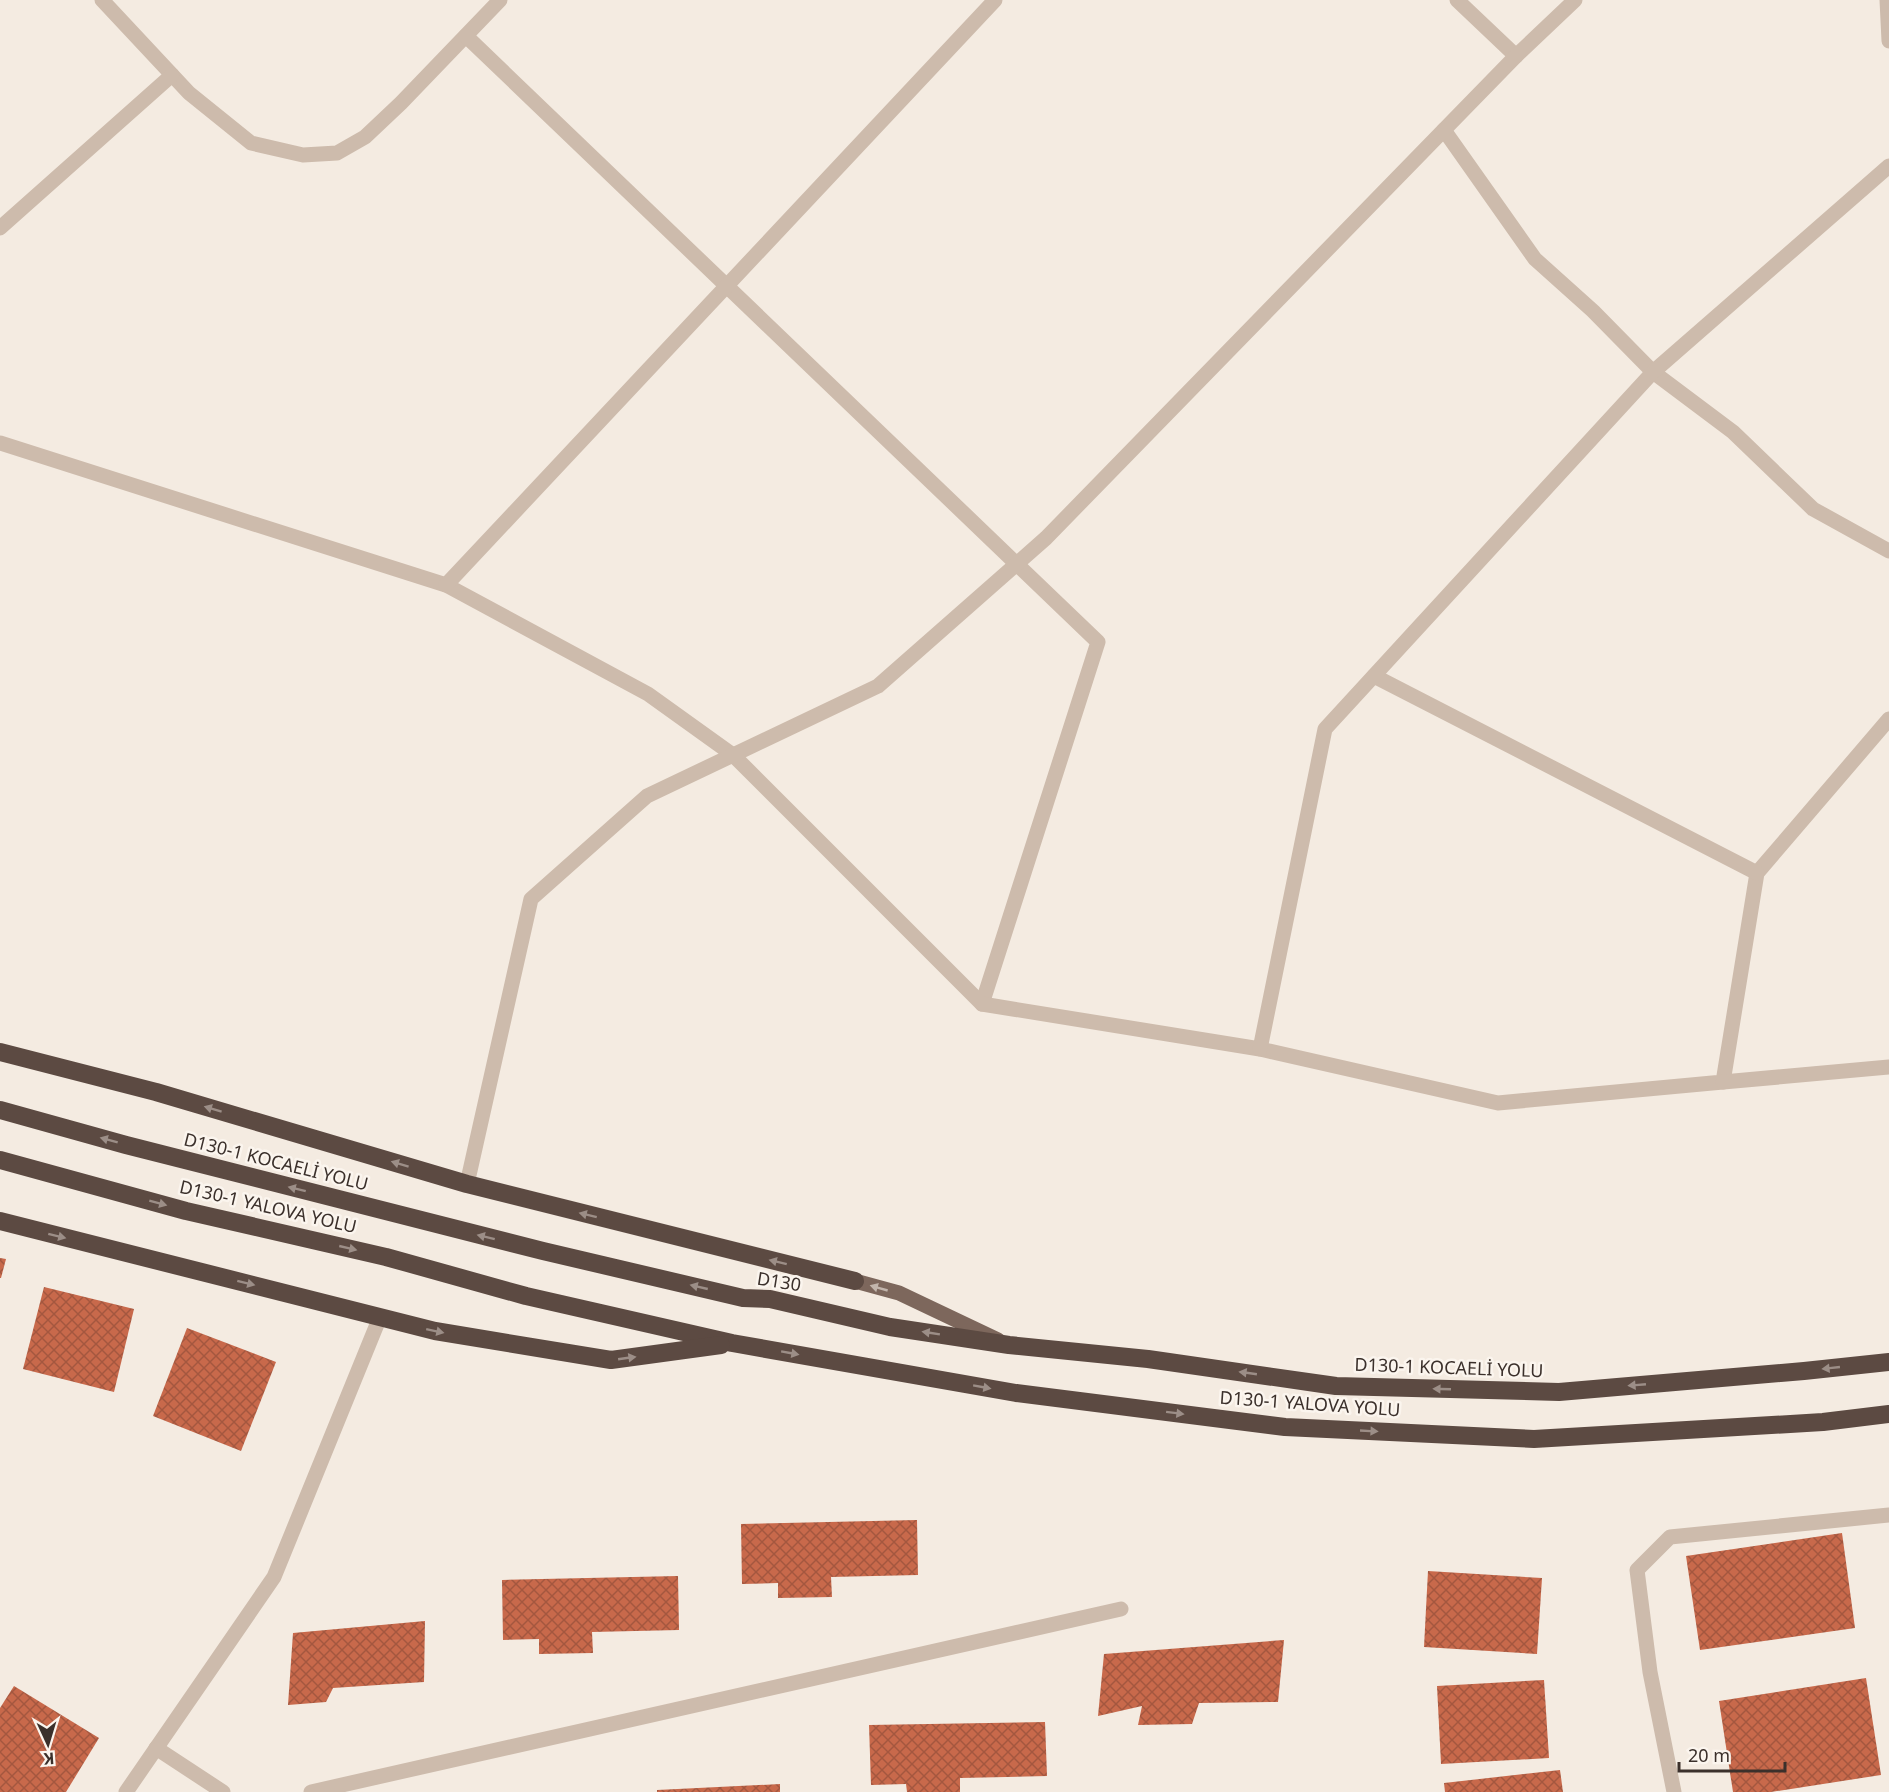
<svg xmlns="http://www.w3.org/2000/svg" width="1889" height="1792" viewBox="0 0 1889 1792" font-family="'Noto Sans',sans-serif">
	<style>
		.building { fill: url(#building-cross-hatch) }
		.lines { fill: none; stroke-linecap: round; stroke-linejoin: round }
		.minor { stroke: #cdbbac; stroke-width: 15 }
		.major { stroke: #7d675c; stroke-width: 15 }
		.highway { stroke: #5c4a42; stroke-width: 18 }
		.oneway { fill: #9c8e87 }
		.oneway2 { fill: #c2b5ac }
		.labels { text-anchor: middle; stroke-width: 5; stroke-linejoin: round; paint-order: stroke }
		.street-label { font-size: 18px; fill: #3b302b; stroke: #fbf5ee }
	</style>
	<defs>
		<pattern id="building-cross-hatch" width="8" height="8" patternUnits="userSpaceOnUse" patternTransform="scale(1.5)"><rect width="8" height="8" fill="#c8694b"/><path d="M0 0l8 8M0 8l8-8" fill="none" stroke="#a4573f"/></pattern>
	</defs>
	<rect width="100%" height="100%" fill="#f4ebe1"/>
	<g class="building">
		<polygon points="0,1258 6,1259 1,1278 0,1278"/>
		<polygon points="44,1287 134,1309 114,1392 23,1369"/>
		<polygon points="187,1328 276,1362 241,1451 153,1416"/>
		<polygon points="917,1520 918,1575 831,1577 832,1597 778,1598 778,1583 742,1584 741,1524"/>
		<polygon points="1842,1533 1855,1628 1700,1650 1686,1556"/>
		<polygon points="1428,1571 1542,1578 1537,1654 1424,1647"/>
		<polygon points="678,1576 679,1630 592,1632 593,1653 539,1654 539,1639 503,1640 502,1580"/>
		<polygon points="425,1621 424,1682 333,1688 326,1702 288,1705 293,1633"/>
		<polygon points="1284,1640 1278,1702 1199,1703 1192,1724 1138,1725 1142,1706 1098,1716 1104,1654"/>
		<polygon points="1866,1678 1881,1775 1771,1792 1733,1792 1719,1701"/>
		<polygon points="1544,1680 1549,1758 1441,1764 1437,1686"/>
		<polygon points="14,1686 99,1738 66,1792 0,1792 0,1708"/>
		<polygon points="1045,1722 1047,1776 960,1778 960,1792 907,1792 906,1784 871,1785 869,1725"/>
		<polygon points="1560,1770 1563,1792 1445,1792 1444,1783"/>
		<polygon points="780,1784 780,1792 657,1792 657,1790"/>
	</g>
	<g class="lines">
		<g class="minor">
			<polyline points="102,0 189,93 251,143 303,155 337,153 365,137 401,103 500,0"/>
			<polyline points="1457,0 1516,56"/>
			<polyline points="1887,0 1889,41"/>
			<polyline points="466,36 1098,642 982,1004"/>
			<polyline points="1444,130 1535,259 1593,311 1653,372 1733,432 1813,509 1889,551"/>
			<polyline points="0,228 172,75"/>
			<polyline points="0,443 446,585 648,694 733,755 982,1004 1260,1049 1498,1103 1723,1082 1757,873 1889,719"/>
			<polyline points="446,585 995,0"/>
			<polyline points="1374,676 1757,873"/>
			<polyline points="1260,1049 1325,729 1653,372 1889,166"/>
			<polyline points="1723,1082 1889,1067"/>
			<polyline points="467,1184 531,899 647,796 878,686 1046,538 1516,56 1575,0"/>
			<polyline points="156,1748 223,1792"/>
			<polyline points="126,1792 274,1577 380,1317"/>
			<polyline points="311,1792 1121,1609"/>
			<polyline points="1674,1792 1650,1672 1637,1570 1670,1537 1889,1515"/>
		</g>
		<polyline class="major" points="855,1281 899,1293 998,1340"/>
		<g class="highway">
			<polyline points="0,1052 156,1092 467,1184 855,1281"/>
			<polyline points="0,1110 126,1145 543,1251 743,1298 770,1299 890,1327 1009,1345 1148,1359 1336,1386 1559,1392 1804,1371 1889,1362"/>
			<polyline points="0,1160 186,1211 386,1257 526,1296 732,1343 1016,1393 1285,1427 1534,1439 1823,1422 1889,1414"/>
			<polyline points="0,1221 435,1331 611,1360 721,1345"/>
		</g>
	</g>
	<defs><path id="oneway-solid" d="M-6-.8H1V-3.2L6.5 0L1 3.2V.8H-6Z" transform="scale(1.5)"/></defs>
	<g class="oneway">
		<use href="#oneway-solid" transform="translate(213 1109) rotate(-163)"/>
		<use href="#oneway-solid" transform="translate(109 1140) rotate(-165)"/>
		<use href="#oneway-solid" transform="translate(400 1164) rotate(-163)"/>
		<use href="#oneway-solid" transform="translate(297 1189) rotate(-166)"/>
		<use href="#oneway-solid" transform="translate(158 1203) rotate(15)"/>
		<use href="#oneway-solid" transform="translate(588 1215) rotate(-166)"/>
		<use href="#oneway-solid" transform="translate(57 1236) rotate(14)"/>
		<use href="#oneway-solid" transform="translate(486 1237) rotate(-166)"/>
		<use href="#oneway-solid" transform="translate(348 1248) rotate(13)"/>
		<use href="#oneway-solid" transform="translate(778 1262) rotate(-166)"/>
		<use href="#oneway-solid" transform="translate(246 1283) rotate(14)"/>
		<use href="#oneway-solid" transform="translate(699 1287) rotate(-167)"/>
		<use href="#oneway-solid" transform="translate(435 1331) rotate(12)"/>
		<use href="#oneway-solid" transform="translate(931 1333) rotate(-171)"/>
		<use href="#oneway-solid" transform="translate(790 1353) rotate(10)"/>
		<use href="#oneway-solid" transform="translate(627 1358) rotate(-8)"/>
		<use href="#oneway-solid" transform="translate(1831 1368) rotate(174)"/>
		<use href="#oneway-solid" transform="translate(1248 1373) rotate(-172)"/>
		<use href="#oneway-solid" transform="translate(1637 1385) rotate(175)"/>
		<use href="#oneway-solid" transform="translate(982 1387) rotate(10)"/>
		<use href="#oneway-solid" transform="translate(1442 1389) rotate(-178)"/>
		<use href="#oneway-solid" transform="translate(1175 1413) rotate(7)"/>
		<use href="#oneway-solid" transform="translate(1369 1431) rotate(3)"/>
	</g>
	<use class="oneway2" href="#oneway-solid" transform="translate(879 1288) rotate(-164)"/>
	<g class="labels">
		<g class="street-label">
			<text transform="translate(276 1162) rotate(14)" y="6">D130-1 KOCAELİ YOLU</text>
			<text transform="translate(268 1207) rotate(13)" y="6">D130-1 YALOVA YOLU</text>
			<text transform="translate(779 1282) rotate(9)" y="6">D130</text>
			<text transform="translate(1449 1368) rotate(2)" y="6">D130-1 KOCAELİ YOLU</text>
			<text transform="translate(1310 1404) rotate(4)" y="6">D130-1 YALOVA YOLU</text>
		</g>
	</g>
	<g transform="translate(48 1744) rotate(176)" stroke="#fbf5ee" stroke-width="4.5" paint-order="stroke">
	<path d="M0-4.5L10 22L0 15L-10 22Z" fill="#3b302b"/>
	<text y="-9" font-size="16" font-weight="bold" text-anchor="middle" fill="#3b302b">K</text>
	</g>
	<path d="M1679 1762v9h106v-9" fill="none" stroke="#3b302b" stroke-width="3"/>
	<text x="1688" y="1762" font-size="18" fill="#3b302b" stroke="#fbf5ee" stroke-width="4.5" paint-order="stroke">20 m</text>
</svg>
